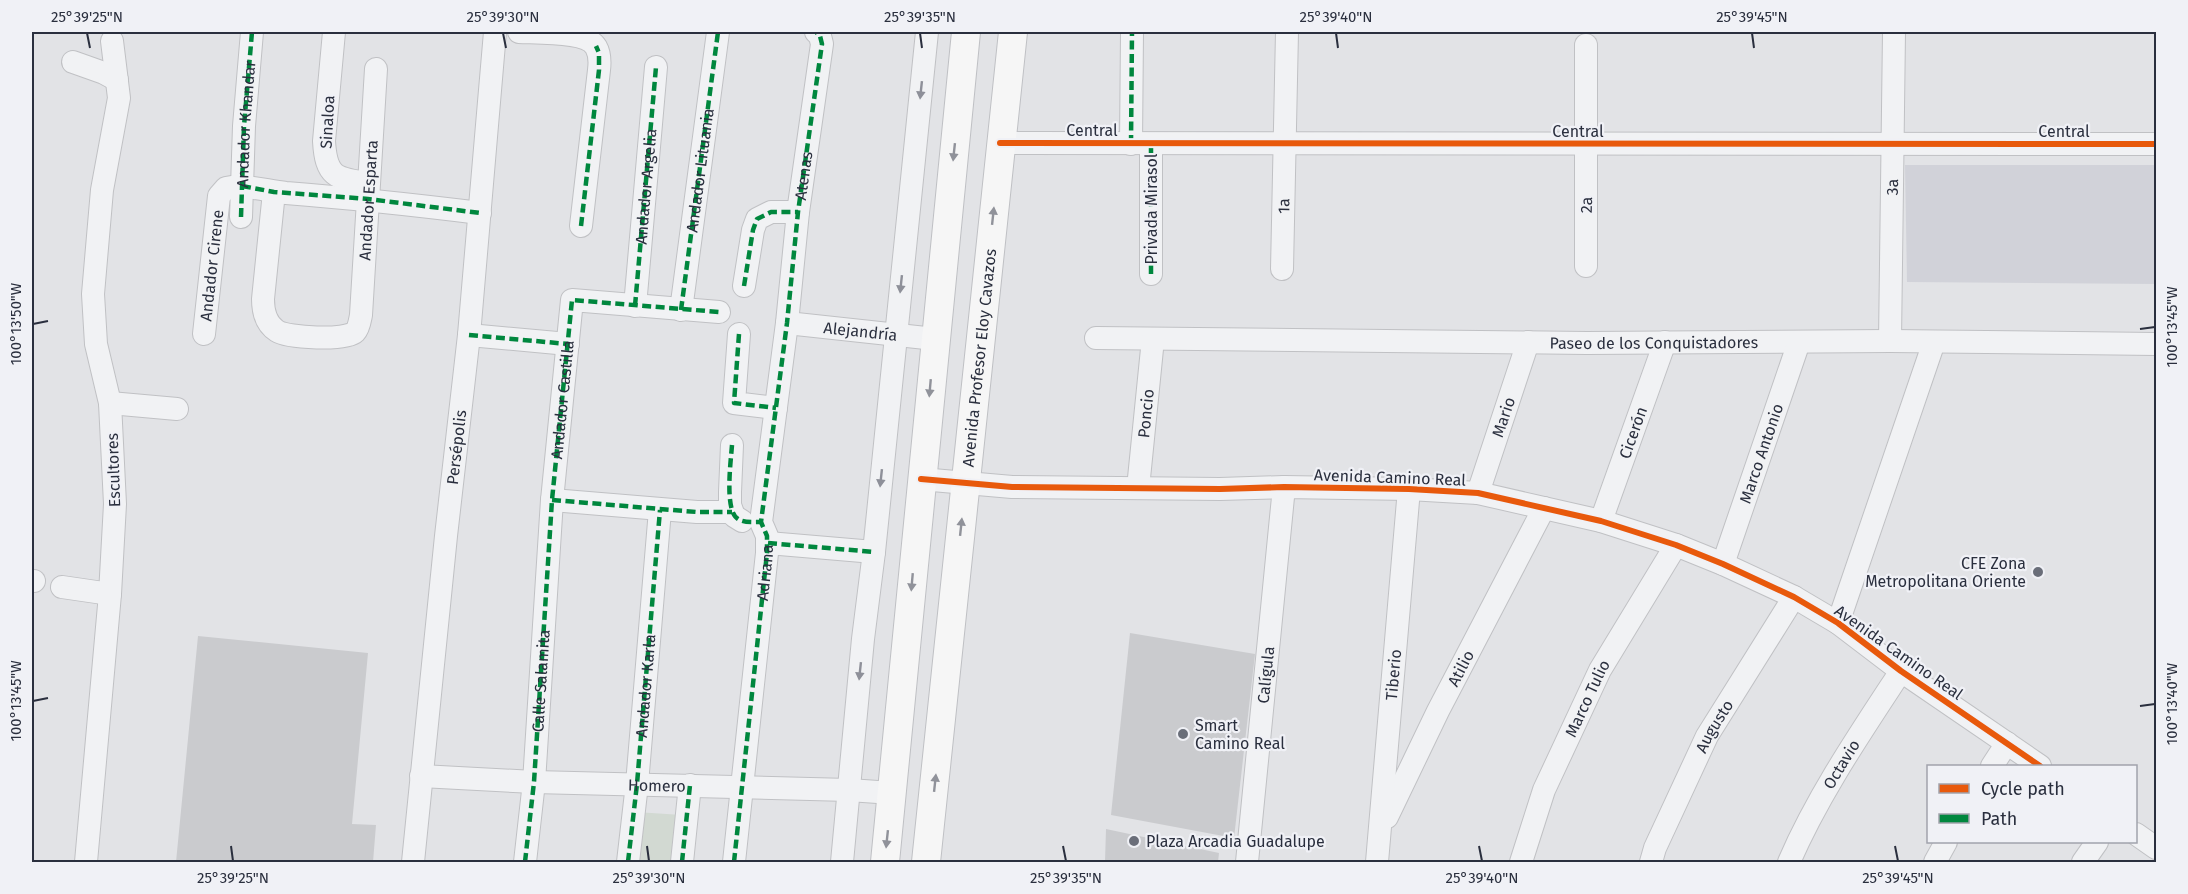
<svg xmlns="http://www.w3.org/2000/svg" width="2188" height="894" viewBox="0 0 2188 894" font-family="'Fira Sans',sans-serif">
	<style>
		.built { fill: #d1d2d9 }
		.green { fill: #d2d9d2 }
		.building { fill: #cacbce }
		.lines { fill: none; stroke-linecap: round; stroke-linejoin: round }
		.minor-casing { stroke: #c0c1c4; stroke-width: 24 }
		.major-casing { stroke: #bfc0c4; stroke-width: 30 }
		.minor { stroke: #f1f2f4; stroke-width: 22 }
		.major { stroke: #f6f6f6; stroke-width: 28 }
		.quiet { stroke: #00873e; stroke-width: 4.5; stroke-dasharray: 9 4.5; stroke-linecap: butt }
		.cycleway-casing { stroke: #f0f1f6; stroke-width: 10 }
		.cycleway { stroke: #e8590c; stroke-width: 6 }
		.oneway { fill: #8e9099 }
		.oneway2 { fill: #90929a }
		.ticks { fill: none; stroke: #2a2f3e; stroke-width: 2 }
		.poi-dot { fill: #6a6e79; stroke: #f0f1f6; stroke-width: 2 }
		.labels { text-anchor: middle; stroke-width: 4.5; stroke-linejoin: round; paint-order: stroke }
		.street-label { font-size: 16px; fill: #2a2f3e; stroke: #f0f1f6 }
		.poi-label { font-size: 16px; fill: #2a2f3e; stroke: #f0f1f6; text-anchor: start }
		.neatline { fill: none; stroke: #2a2f3e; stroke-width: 2 }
		.ticks-label { font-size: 15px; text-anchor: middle; fill: #2a2f3e }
	</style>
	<rect width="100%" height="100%" fill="#e2e3e6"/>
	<polygon class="built" points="1905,165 2156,165 2156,284 1907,282"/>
	<polygon class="green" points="636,812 682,815 679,862 632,862"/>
	<g class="building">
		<polygon points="1130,633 1255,654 1234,838 1111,815"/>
		<polygon points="198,636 368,653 352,824 376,825 373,862 176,862"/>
		<polygon points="1106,829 1219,853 1218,862 1105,862"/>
	</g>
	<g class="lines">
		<g class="minor-casing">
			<g id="minor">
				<path d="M334,32L324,141C326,176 335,179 368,183"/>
				<path d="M519,32C537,33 587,31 596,47C600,54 600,62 599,70L581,226"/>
				<polyline points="73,62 104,73 117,80"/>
				<polyline points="1000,143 2156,144"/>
				<polyline points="1131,144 1132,32"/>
				<polyline points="1151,144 1151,274"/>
				<path id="s1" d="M274,192L263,299C263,311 266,324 277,331C288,338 346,341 355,332C359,328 360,320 361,315L376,69"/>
				<polyline points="241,217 244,126 252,32"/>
				<polyline points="1586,266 1586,45"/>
				<path id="s2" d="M1282,269L1287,32"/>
				<polyline points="744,286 753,230 757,219 771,212 798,212"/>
				<path id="s3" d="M635,306L656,67"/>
				<polyline points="681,310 718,32"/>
				<path id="s4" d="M787,323L935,339"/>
				<path id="s5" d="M204,334L219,196L226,188C246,184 266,191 286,193C351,198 415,205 480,213"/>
				<polyline points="739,334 734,403 776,408"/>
				<polyline points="469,335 568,344"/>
				<path id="s6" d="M1096,338L1587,343L1890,341L2156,344"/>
				<path id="s7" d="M1890,341L1894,32"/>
				<polyline points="110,403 177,409"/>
				<polyline points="732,445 730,492 730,505 734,516 742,521"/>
				<polyline points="921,479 1012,487 1220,489 1284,487 1409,489 1478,493 1601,521 1676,545 1723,564 1794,597 1838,623 1901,671 2040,766"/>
				<path id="s8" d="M1138,488L1153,339"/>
				<path id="s9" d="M1478,493L1528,342"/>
				<polyline points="552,500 697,512 732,512"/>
				<path id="s10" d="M1601,521L1665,342"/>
				<polyline points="768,543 874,552"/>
				<path id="s11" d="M1723,564L1799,342"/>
				<polyline points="32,581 34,581"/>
				<polyline points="62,587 110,594"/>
				<polyline points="1838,623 1934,342"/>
				<polyline points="1992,766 2007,743"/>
				<path id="s12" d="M421,776L534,782L849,790L892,793"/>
				<path id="s13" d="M1387,817L1438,711L1544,508"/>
				<polyline points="2136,834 2156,848"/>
				<polyline points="86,862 110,594 115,504 110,403 96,344 93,294 102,190 119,98 112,41"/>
				<path id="s14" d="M413,862L446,536L469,335L495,32"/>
				<path id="s15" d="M525,862L534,782L552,500L572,300L719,312"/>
				<path id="s16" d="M628,862L637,784L660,510"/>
				<polyline points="682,862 690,785"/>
				<polyline points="734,862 767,553 767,536 761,522 787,323 798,212 822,44 820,36 816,32"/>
				<polyline points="842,862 863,639 874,552 927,32"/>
				<path id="s17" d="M1247,862L1284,487"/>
				<path id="s18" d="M1377,862L1409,489"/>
				<path id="s19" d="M1521,862L1544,790L1600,670L1676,545"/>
				<path id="s20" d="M1651,862L1655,848L1707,736L1794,597"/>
				<path id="s21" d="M1789,862C1818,795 1861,732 1901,671"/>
				<polyline points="1935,862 1946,842"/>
				<polyline points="2083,862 2097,842"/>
			</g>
		</g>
		<g class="major-casing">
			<g id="major">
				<polyline points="885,862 966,32"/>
				<path id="s22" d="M926,862L1013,32"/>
			</g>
		</g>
		<use href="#minor" class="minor"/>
		<use href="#major" class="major"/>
		<g class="quiet">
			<polyline points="1131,144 1132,32"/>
			<polyline points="1151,144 1151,274"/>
			<polyline points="242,186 274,192 368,199 480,213"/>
			<path id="s23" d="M241,217L244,126L252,32"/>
			<polyline points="581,226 599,70 599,53 596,46"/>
			<polyline points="744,286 753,230 757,219 771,212 798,212"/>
			<polyline points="635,306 656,67"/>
			<path id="s24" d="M681,310L718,32"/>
			<polyline points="739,334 734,403 776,408"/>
			<polyline points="469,335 568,344"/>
			<path d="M732,445C731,460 724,511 738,519C744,523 754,522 761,522"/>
			<polyline points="552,500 697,512 732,512"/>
			<polyline points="768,543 874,552"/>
			<polyline points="525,862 534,782 552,500 572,300 719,312"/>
			<polyline points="628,862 637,784 660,510"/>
			<polyline points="682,862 690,785"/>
			<path id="s25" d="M734,862L767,553V536L761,522L787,323L798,212L822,44L820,36L816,32"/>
		</g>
		<g class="cycleway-casing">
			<g id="cycleway">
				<polyline points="1000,143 2156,144"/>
				<polyline points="921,479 1012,487 1220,489 1284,487 1409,489 1478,493 1601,521 1676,545 1723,564 1794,597 1838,623 1901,671 2040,766"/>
			</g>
		</g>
		<use href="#cycleway" class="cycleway"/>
	</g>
	<defs><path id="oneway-solid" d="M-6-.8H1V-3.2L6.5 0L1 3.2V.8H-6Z" transform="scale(1.5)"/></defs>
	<g class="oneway">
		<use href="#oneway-solid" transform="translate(921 90) rotate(96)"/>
		<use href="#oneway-solid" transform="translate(901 284) rotate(96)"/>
		<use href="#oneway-solid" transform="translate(881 478) rotate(96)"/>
		<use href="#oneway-solid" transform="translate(860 671) rotate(96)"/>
	</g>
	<g class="oneway2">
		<use href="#oneway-solid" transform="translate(954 152) rotate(96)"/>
		<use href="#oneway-solid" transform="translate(993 216) rotate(-84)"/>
		<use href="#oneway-solid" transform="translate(930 388) rotate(95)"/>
		<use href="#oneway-solid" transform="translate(961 527) rotate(-84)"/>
		<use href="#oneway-solid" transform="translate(912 582) rotate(95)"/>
		<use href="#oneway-solid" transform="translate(935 783) rotate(-84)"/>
		<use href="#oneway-solid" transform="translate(887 839) rotate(96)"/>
	</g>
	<path class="ticks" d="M87,33L90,48M503,33L506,48M920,33L922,48M1336,33L1338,48M1752,33L1754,48M33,324L48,321M2140,329L2155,327M33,701L48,698M2140,706L2155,704M231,846L233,861M647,846L649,861M1063,846L1066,861M1479,846L1482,861M1895,846L1898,861"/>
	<g class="poi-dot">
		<circle cx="2038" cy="572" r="6"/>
		<circle cx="1183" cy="734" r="6"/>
		<circle cx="1134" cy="841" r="6"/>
	</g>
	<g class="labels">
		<g class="street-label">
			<text transform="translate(327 122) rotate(-87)" y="6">Sinaloa</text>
			<text dy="6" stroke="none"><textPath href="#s23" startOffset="93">Andador Khandar</textPath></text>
			<text x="1092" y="136">Central</text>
			<text x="1578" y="137">Central</text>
			<text x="2064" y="137">Central</text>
			<text dy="6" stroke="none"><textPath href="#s24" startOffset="141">Andador Lituania</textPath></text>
			<text dy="6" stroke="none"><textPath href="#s25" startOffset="692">Atenas</textPath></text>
			<text dy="6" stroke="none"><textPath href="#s7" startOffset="154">3a</textPath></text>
			<text dy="6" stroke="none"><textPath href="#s3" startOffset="120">Andador Argelia</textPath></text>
			<text dy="6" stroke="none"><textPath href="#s1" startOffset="357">Andador Esparta</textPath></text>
			<text transform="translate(1586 205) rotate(-89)" y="6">2a</text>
			<text dy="6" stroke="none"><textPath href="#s2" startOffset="63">1a</textPath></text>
			<text transform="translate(1151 209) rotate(-90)" y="6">Privada Mirasol</text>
			<text dy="6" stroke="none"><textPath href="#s5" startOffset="69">Andador Cirene</textPath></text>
			<text dy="6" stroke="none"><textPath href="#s4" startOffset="74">Alejandría</textPath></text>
			<text dy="6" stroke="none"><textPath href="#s6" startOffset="558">Paseo de los Conquistadores</textPath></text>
			<text dy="6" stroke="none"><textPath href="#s22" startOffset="507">Avenida Profesor Eloy Cavazos</textPath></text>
			<text dy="6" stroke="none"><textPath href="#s15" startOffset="464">Andador Castilla</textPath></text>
			<text dy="6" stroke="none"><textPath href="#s8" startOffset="75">Poncio</textPath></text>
			<text dy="6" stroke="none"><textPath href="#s9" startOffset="80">Mario</textPath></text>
			<text dy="6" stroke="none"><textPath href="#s10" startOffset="94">Cicerón</textPath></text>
			<text dy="6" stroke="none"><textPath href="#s14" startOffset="417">Persépolis</textPath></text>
			<text dy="6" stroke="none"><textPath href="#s11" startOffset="117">Marco Antonio</textPath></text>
			<text transform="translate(113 470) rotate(-92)" y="6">Escultores</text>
			<text transform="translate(1390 477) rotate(2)" y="6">Avenida Camino Real</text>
			<text dy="6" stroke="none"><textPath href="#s25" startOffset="291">Adriana</textPath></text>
			<text transform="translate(1899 652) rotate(35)" y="6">Avenida Camino Real</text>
			<text dy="6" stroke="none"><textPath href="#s13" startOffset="166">Atilio</textPath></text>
			<text dy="6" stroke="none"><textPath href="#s17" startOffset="188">Calígula</textPath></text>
			<text dy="6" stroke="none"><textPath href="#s18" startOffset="188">Tiberio</textPath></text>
			<text dy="6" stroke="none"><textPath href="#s15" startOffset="182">Calle Salamita</textPath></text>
			<text dy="6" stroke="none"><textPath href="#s16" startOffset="177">Andador Karla</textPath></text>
			<text dy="6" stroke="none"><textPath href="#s19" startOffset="177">Marco Tulio</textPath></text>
			<text dy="6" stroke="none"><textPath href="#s20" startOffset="150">Augusto</textPath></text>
			<text dy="6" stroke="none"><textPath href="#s21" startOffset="111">Octavio</textPath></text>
			<text dy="6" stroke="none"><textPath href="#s12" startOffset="236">Homero</textPath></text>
		</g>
		<g class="poi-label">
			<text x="2026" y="569" text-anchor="end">CFE Zona<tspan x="2026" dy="18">Metropolitana Oriente</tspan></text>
			<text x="1195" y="731">Smart<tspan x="1195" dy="18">Camino Real</tspan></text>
			<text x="1146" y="847">Plaza Arcadia Guadalupe</text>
		</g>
	</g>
	<rect width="2188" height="894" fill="none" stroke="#f0f1f6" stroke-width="66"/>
	<rect x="1927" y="765" width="210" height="78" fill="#f0f1f6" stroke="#a1a3ac" stroke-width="1.5"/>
	<rect x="1939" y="784" width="30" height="9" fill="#e8590c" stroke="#a1a3ac" stroke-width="1.5"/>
	<text x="1981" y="795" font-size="18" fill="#2a2f3e">Cycle path</text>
	<rect x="1939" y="814" width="30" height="9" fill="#00873e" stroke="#a1a3ac" stroke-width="1.5"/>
	<text x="1981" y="825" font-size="18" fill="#2a2f3e">Path</text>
	<rect x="33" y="33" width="2122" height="828" class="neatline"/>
	<g class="ticks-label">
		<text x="87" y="22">25°39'25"N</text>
		<text x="503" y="22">25°39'30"N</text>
		<text x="920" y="22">25°39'35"N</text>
		<text x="1336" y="22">25°39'40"N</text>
		<text x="1752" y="22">25°39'45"N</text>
		<text transform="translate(16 324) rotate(-90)" y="5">100°13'50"W</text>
		<text transform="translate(2172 327) rotate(-90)" y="5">100°13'45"W</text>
		<text transform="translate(16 701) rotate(-90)" y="5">100°13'45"W</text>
		<text transform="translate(2172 704) rotate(-90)" y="5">100°13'40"W</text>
		<text x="233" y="883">25°39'25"N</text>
		<text x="649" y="883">25°39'30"N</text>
		<text x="1066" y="883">25°39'35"N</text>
		<text x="1482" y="883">25°39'40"N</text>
		<text x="1898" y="883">25°39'45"N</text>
	</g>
</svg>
